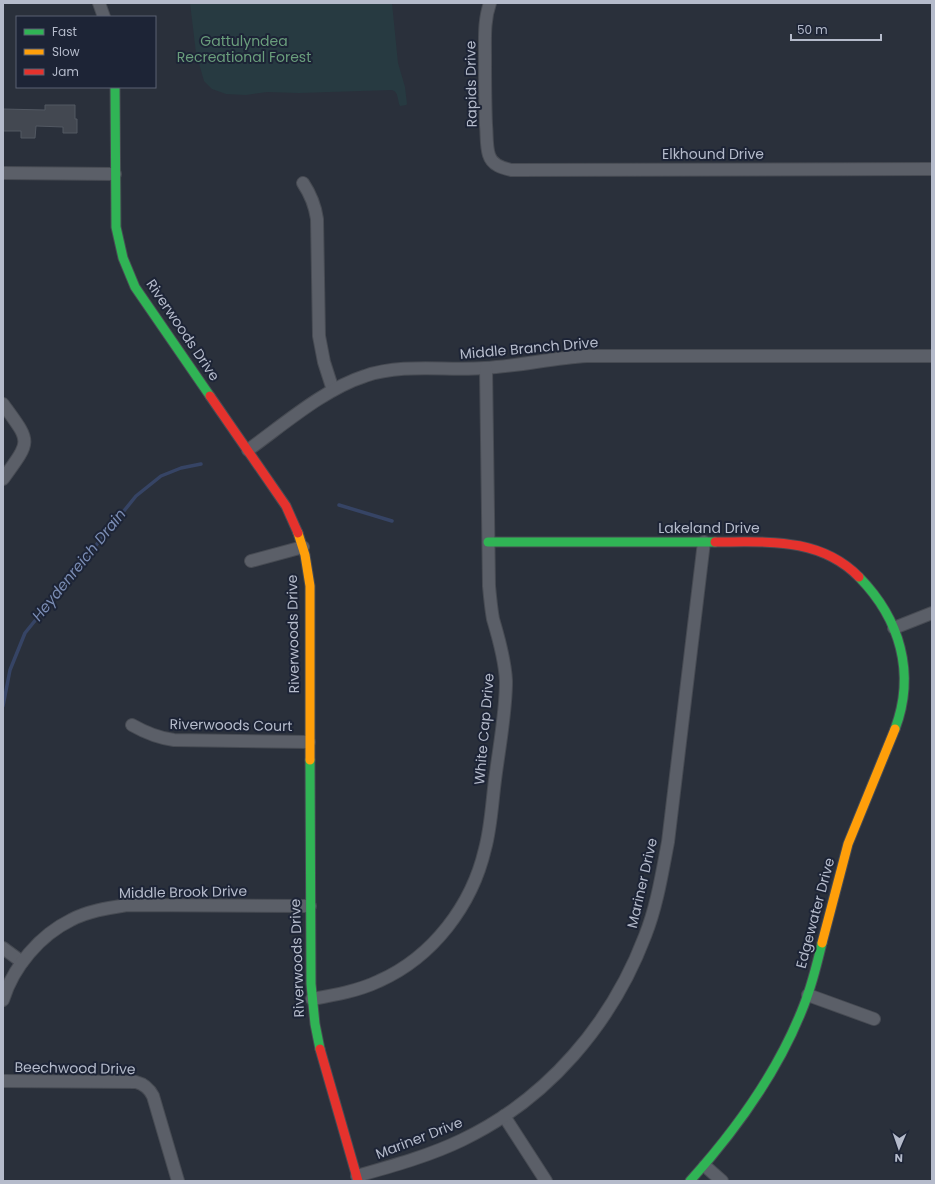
<svg xmlns="http://www.w3.org/2000/svg" width="935" height="1184" viewBox="0 0 935 1184" font-family="Poppins,sans-serif">
	<style>
		.green { fill: #273a41 }
		.lines { fill: none; stroke-linecap: round; stroke-linejoin: round }
		.stream { stroke: #364465; stroke-width: 3.5 }
		.building { fill: #434851; stroke: #525862 }
		.street-casing { stroke: #474b53; stroke-width: 14 }
		.fast-casing { stroke: #474b53; stroke-width: 11 }
		.slow-casing { stroke: #474b53; stroke-width: 11 }
		.jam-casing { stroke: #474b53; stroke-width: 11 }
		.street { stroke: #5b5f68; stroke-width: 12 }
		.fast { stroke: #30b455; stroke-width: 9 }
		.slow { stroke: #ff9f0a; stroke-width: 9 }
		.jam { stroke: #e5322d; stroke-width: 9 }
		.labels { text-anchor: middle; stroke-width: 4; stroke-linejoin: round; paint-order: stroke }
		.park-label { font-size: 14px; fill: #6a9e7c; stroke: #1d2436 }
		.street-label { font-size: 14px; fill: #b5bbcb; stroke: #1d2436 }
		.water-label { font-size: 15px; font-style: italic; fill: #7b8db4; stroke: #1d2436 }
	</style>
	<rect width="100%" height="100%" fill="#2a303b"/>
	<path class="green" d="M190,3H392L398,63L405,87L407,104L406,105L400,106C397,100 399,92 392,90L299,93L267,92L246,95L226,94L212,89L204,81L196,53Z"/>
	<g class="lines">
		<g class="stream">
			<polyline points="339,505 392,521"/>
			<polyline points="3,706 10,670 25,633 136,496 161,476 181,468 201,464"/>
		</g>
	</g>
	<polygon class="building" points="45,105 75,105 75,119 77,119 77,133 63,133 63,127 36,126 35,138 21,138 21,131 3,131 3,109 45,110"/>
	<g class="lines">
		<g class="street-casing">
			<g id="street">
				<polyline points="99,3 104,17"/>
				<path d="M490,3C484,20 485,37 485,54C485,78 485,101 486,125C487,134 486,146 489,155C492,165 502,168 511,170L932,169"/>
				<polyline points="3,173 115,174"/>
				<path d="M303,183C311,195 315,205 317,219L319,336L324,362L333,390"/>
				<path d="M3,404C31,443 32,439 3,479"/>
				<path d="M248,450C283,425 324,389 365,376C403,363 446,371 485,368C519,366 553,358 587,356H932"/>
				<polyline points="251,561 303,547"/>
				<polyline points="894,628 932,613"/>
				<path d="M132,725C146,733 158,738 174,740L309,742"/>
				<polyline points="3,948 22,962"/>
				<polyline points="808,995 874,1019"/>
				<path d="M312,999C335,995 358,991 379,981C433,957 472,905 485,849C491,827 492,803 495,780C499,748 506,713 506,681C505,660 499,639 493,619C491,608 490,597 489,586L486,368"/>
				<path d="M3,1000C13,967 40,935 71,920C88,911 108,908 127,905L310,906"/>
				<path d="M3,1081L136,1082C144,1084 149,1088 153,1096L178,1181"/>
				<polyline points="504,1116 546,1181"/>
				<polyline points="705,1166 722,1181"/>
				<path d="M357,1176C392,1166 429,1156 462,1140C548,1099 612,1023 645,936C657,906 662,873 668,842L704,542"/>
			</g>
		</g>
		<g class="fast-casing">
			<g id="fast">
				<polyline points="115,87 116,227 123,258 135,287 210,396"/>
				<polyline points="488,542 715,542"/>
				<path d="M859,577C900,619 916,673 895,729"/>
				<polyline points="310,760 311,984 315,1024 320,1049"/>
				<path d="M690,1181C736,1130 779,1070 804,1005C812,985 817,964 822,943"/>
			</g>
		</g>
		<g class="slow-casing">
			<g id="slow">
				<polyline points="298,533 305,555 310,586 310,760"/>
				<polyline points="822,943 848,844 895,729"/>
			</g>
		</g>
		<g class="jam-casing">
			<g id="jam">
				<polyline points="210,396 286,506 298,533"/>
				<path d="M715,542C767,542 820,537 859,577"/>
				<polyline points="320,1049 358,1181"/>
			</g>
		</g>
		<use href="#street" class="street"/>
		<use href="#fast" class="fast"/>
		<use href="#slow" class="slow"/>
		<use href="#jam" class="jam"/>
	</g>
	<g class="labels">
		<g class="park-label">
			<text x="244" y="46">Gattulyndea<tspan x="244" dy="16">Recreational Forest</tspan></text>
		</g>
		<g class="street-label">
			<text transform="translate(471 84) rotate(-91)" y="5">Rapids Drive</text>
			<text x="713" y="159">Elkhound Drive</text>
			<text transform="translate(183 330) rotate(56)" y="5">Riverwoods Drive</text>
			<text transform="translate(529 348) rotate(-5)" y="5">Middle Branch Drive</text>
			<text x="709" y="533">Lakeland Drive</text>
			<text transform="translate(293 634) rotate(-91)" y="5">Riverwoods Drive</text>
			<text transform="translate(231 725) rotate(1)" y="5">Riverwoods Court</text>
			<text transform="translate(484 729) rotate(-85)" y="5">White Cap Drive</text>
			<text transform="translate(642 883) rotate(-77)" y="5">Mariner Drive</text>
			<text transform="translate(183 892) rotate(-1)" y="5">Middle Brook Drive</text>
			<text transform="translate(815 913) rotate(-75)" y="5">Edgewater Drive</text>
			<text transform="translate(297 958) rotate(-92)" y="5">Riverwoods Drive</text>
			<text transform="translate(75 1068) rotate(1)" y="5">Beechwood Drive</text>
			<text transform="translate(419 1138) rotate(-21)" y="5">Mariner Drive</text>
		</g>
		<g class="water-label">
			<text transform="translate(79 565) rotate(-51)" y="5">Heydenreich Drain</text>
		</g>
	</g>
	<rect width="935" height="1184" fill="none" stroke="#b5bbcb" stroke-width="8"/>
	<rect x="16" y="16" width="140" height="72" fill="#1d2436" stroke="#5a6072"/>
	<rect x="24" y="29" width="20" height="6" fill="#30b455" stroke="#5a6072"/>
	<text x="52" y="36" font-size="12" fill="#b5bbcb">Fast</text>
	<rect x="24" y="49" width="20" height="6" fill="#ff9f0a" stroke="#5a6072"/>
	<text x="52" y="56" font-size="12" fill="#b5bbcb">Slow</text>
	<rect x="24" y="69" width="20" height="6" fill="#e5322d" stroke="#5a6072"/>
	<text x="52" y="76" font-size="12" fill="#b5bbcb">Jam</text>
	<g transform="translate(899 1148) rotate(182)" stroke="#1d2436" stroke-width="3" paint-order="stroke">
	<path d="M0-3L7 15L0 10L-7 15Z" fill="#b5bbcb"/>
	<text y="-6" font-size="11" font-weight="bold" text-anchor="middle" fill="#b5bbcb">N</text>
	</g>
	<path d="M791 34v6h90v-6" fill="none" stroke="#b5bbcb" stroke-width="2"/>
	<text x="797" y="34" font-size="12" fill="#b5bbcb" stroke="#1d2436" stroke-width="3" paint-order="stroke">50 m</text>
</svg>
